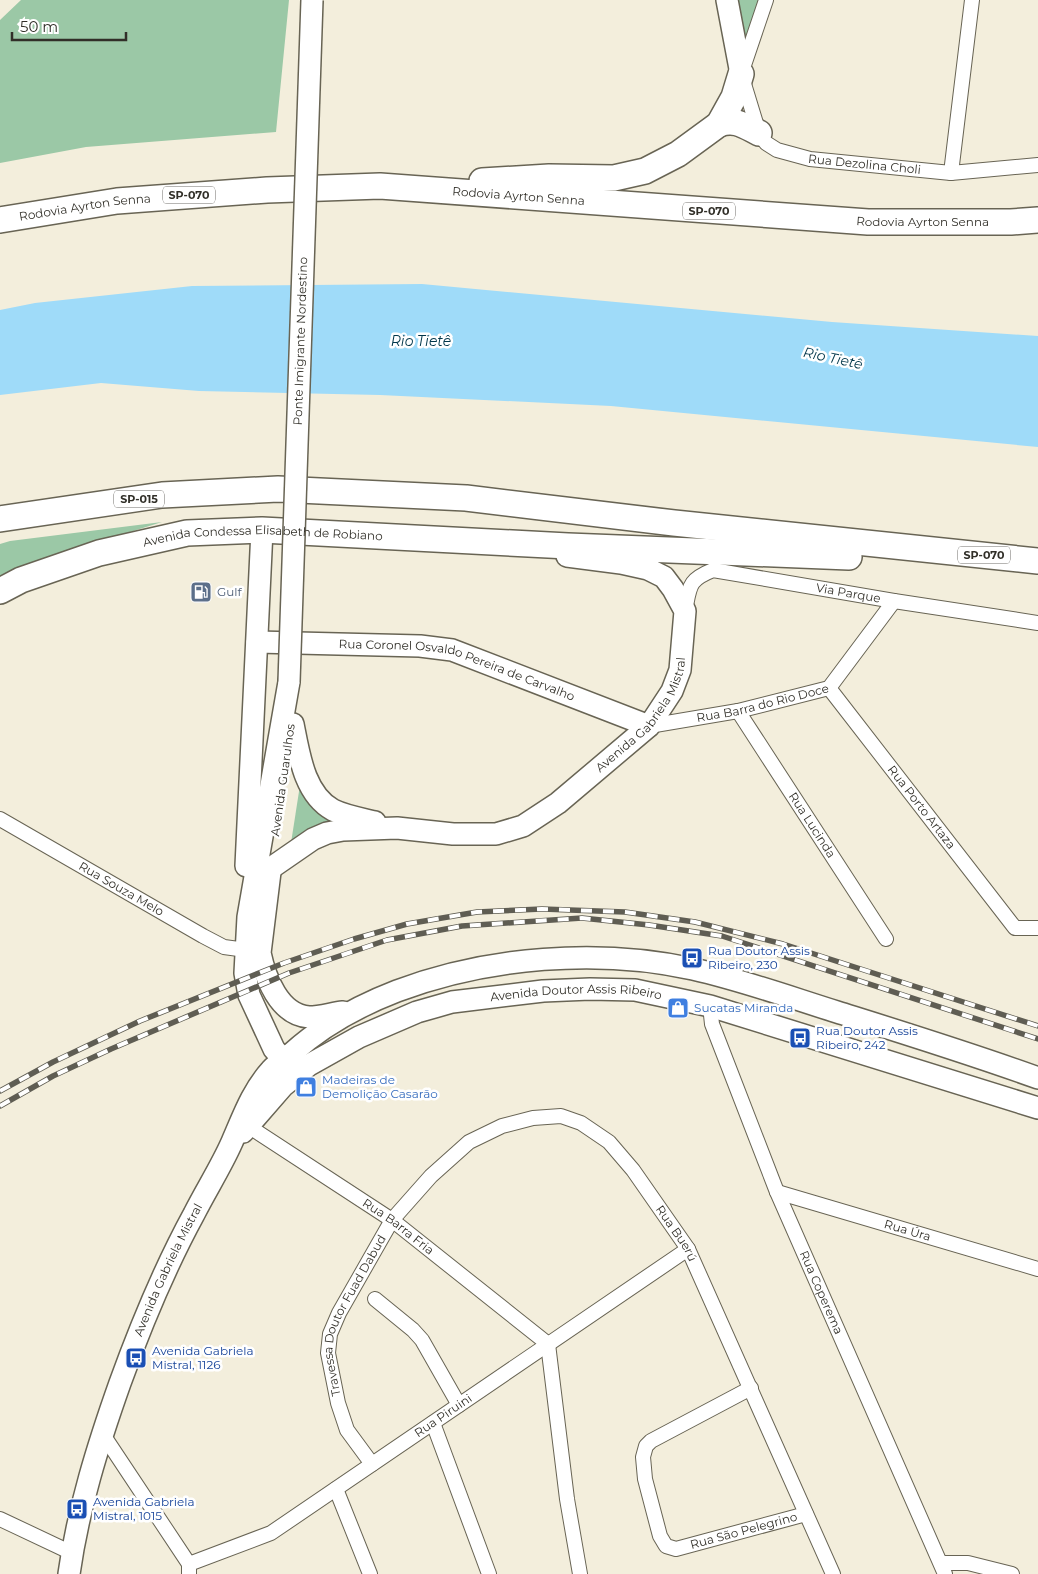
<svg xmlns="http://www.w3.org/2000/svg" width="1038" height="1574" viewBox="0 0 1038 1574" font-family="Montserrat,sans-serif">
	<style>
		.green { fill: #9bc8a6 }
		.water { fill: #9fdbf9 }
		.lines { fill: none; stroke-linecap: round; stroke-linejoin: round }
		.street-casing { stroke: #686454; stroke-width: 16 }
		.primary-casing { stroke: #686454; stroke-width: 24 }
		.highway-casing { stroke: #686454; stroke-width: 28 }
		.street { stroke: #fff; stroke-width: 14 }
		.primary { stroke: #fff; stroke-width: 21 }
		.highway { stroke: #fff; stroke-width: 25 }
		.rail-casing { stroke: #5f5d53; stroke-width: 5.5 }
		.rail { stroke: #fff; stroke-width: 4; stroke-dasharray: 11; stroke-linecap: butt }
		.primary-bridge-casing { stroke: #686454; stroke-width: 24; stroke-linecap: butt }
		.primary-bridge { stroke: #fff; stroke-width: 21 }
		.labels { text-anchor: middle; stroke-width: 5; stroke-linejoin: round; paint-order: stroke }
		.shield { fill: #fff; stroke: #6f6d68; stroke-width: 1 }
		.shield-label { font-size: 11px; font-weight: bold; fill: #312f28 }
		.street-label { font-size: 12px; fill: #312f28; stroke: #fff }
		.service-label { font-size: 12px; fill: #4e5e75; stroke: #fff; text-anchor: start }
		.transit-label { font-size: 12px; fill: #164399; stroke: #fff; text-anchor: start }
		.shop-label { font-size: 12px; fill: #366cbe; stroke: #fff; text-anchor: start }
		.water-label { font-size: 14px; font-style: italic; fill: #00364a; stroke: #fff }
	</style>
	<rect width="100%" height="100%" fill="#f3eedc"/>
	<g class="green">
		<polygon points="21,0 289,0 276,132 86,147 0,163 0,20"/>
		<polygon points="727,0 766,0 741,74"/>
		<polygon points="162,522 47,558 0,581 0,544 10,541"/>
		<polygon points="300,785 329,821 291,843"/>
	</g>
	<polygon class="water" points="422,284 832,322 1038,336 1038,447 611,406 380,395 199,391 101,383 0,395 0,310 35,303 192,286"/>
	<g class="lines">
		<g class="street-casing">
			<g id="street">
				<path id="s1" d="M766,0L741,74L759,133L766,143L777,150L810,159L951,173L1038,165"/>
				<polyline points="951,173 972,0"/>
				<path id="s2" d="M685,611C690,586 688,580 713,570L894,601L1038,623"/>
				<path id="s3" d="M829,688L1015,928H1038"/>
				<path id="s4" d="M738,711L886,939"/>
				<path id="s5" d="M649,726L738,711L829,688L894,601"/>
				<path id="s6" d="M0,819L203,936L224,947L246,950"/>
				<path id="s7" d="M710,1006L712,1024L777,1192L945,1574"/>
				<path id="s8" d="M242,1122L392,1220L548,1344"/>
				<path id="s9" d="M777,1192L1038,1269"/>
				<polyline points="375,1299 413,1330 422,1340 459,1405"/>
				<polyline points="548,1344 567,1499 580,1574"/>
				<path id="s10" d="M751,1388L651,1441L646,1446L643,1457L645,1479L660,1536L666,1546L676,1549L806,1514"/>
				<polyline points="433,1423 489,1574"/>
				<polyline points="102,1433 189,1564 189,1574"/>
				<path id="s11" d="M372,1464L347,1430L338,1403L328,1353L330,1334L339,1313L392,1220L431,1176L469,1142L502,1126L533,1118L561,1116L581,1123L609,1142L633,1170L688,1249L833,1574"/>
				<polyline points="336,1489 370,1574"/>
				<polyline points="0,1519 72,1553"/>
				<polyline points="941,1563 968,1563 1012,1574"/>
				<path id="s12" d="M189,1564L271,1533L688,1249"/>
			</g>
		</g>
		<g class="primary-casing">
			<g id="primary">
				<polyline points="727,0 741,74"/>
				<path id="s13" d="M257,642L420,646L452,650L649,726"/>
				<polyline points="289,682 248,917 245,973 249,995 274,1049 291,1069"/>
				<path d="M293,724C299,754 304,794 333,810C345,816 362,819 375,822"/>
				<polyline points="246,866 262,530"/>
				<path id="s14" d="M271,868L313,839L327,833L343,830L397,828L453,834H496L523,826L558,803L649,726L672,691L680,670L685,611L673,589L664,577L648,569L621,563L567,556"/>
				<path d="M270,872L260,953C265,977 279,1015 309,1017C320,1017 333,1013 343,1012"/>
				<path id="s15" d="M243,1132L283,1086L309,1065L359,1037L417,1012L452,1002L543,991L590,989L635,990L710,1006L1038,1108"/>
				<path id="s16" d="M69,1574C78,1509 98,1445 120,1383C141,1325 164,1269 194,1214C206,1190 221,1167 232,1142C243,1117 252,1091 271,1070C276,1064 285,1058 292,1053C323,1025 358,1006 397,991C488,957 598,948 693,969C742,980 789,997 837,1012C904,1033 972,1054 1038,1078"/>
			</g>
		</g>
		<g class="highway-casing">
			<g id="highway">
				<path d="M719,124C735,118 745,126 759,133"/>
				<polyline points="482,181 549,177 614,178 645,171 678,154 719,124 734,97 741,74"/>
				<path id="s17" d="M0,220L117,201L267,190L380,186L868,222H1011L1038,220"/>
				<polyline points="0,519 162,495 278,489 466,498 674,523 1038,561"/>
				<path id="s18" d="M0,591L21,580L99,553L187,533L262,530L568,546L849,557"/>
			</g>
		</g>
		<use href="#street" class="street"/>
		<use href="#primary" class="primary"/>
		<use href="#highway" class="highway"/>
		<g class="rail-casing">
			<g id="rail">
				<polyline points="0,1091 53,1062 140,1021 284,963 354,939 407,924 477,912 542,909 625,912 695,922 783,944 1038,1026"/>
				<polyline points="0,1106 53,1076 111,1049 289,973 387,940 462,926 582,918 649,925 722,936 1038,1039"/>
			</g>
		</g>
		<use href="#rail" class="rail"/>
		<g class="primary-bridge-casing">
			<g id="primary-bridge">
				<path id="s19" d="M289,682L312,0"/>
			</g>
		</g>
		<use href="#primary-bridge" class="primary-bridge"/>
	</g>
	<defs>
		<g id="fuel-square" transform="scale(1.125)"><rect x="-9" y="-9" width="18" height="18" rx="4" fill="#5c6f8a" stroke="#fff"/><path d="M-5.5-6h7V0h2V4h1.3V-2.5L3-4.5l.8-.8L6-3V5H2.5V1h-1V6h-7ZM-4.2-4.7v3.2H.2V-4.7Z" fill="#fff"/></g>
		<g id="bus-square" transform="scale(1.125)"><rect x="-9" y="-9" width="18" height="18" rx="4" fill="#1a4fb4" stroke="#fff"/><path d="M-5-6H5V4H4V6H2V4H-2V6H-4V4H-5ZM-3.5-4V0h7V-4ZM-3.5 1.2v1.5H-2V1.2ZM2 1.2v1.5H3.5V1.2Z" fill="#fff"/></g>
		<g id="shop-square" transform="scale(1.125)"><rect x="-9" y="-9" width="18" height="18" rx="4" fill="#3f7fe0" stroke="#fff"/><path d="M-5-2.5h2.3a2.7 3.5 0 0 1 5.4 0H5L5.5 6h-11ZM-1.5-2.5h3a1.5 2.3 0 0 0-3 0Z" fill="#fff"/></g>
	</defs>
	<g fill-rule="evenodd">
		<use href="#fuel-square" x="201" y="592"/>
		<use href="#bus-square" x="692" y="958"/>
		<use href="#shop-square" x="678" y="1008"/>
		<use href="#bus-square" x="800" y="1038"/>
		<use href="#shop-square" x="306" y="1087"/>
		<use href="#bus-square" x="136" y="1358"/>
		<use href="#bus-square" x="77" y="1509"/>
	</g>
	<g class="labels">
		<g class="shield">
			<rect x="163" y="186.5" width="52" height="17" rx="4"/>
			<rect x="683" y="202.5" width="52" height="17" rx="4"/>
			<rect x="114" y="490.5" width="50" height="17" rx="4"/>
			<rect x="958" y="546.5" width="52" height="17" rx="4"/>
		</g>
		<g class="shield-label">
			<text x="189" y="199">SP-070</text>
			<text x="709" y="215">SP-070</text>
			<text x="139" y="503">SP-015</text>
			<text x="984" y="559">SP-070</text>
		</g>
		<g class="street-label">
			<text dy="4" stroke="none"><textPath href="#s1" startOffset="254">Rua Dezolina Choli</textPath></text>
			<text dy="4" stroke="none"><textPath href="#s17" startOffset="521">Rodovia Ayrton Senna</textPath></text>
			<text dy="4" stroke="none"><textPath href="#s17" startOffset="86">Rodovia Ayrton Senna</textPath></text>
			<text dy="4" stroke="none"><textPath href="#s17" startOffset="926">Rodovia Ayrton Senna</textPath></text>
			<text dy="4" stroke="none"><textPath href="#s19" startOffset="341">Ponte Imigrante Nordestino</textPath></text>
			<text dy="4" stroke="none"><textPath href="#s18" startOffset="272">Avenida Condessa Elisabeth de Robiano</textPath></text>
			<text dy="4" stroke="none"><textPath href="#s2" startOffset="191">Via Parque</textPath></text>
			<text dy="4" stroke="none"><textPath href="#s13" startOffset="204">Rua Coronel Osvaldo Pereira de Carvalho</textPath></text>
			<text dy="4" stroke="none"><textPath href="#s5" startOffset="116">Rua Barra do Rio Doce</textPath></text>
			<text dy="4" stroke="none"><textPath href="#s14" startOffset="430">Avenida Gabriela Mistral</textPath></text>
			<text transform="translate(283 780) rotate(-82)" y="4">Avenida Guarulhos</text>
			<text dy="4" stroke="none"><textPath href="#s3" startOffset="151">Rua Porto Artaza</textPath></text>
			<text dy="4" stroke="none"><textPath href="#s4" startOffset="136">Rua Lucinda</textPath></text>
			<text dy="4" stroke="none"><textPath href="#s6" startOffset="140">Rua Souza Melo</textPath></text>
			<text dy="4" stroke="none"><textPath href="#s15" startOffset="376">Avenida Doutor Assis Ribeiro</textPath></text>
			<text dy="4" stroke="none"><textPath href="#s8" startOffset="188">Rua Barra Fria</textPath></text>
			<text dy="4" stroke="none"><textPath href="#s9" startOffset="136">Rua Úra</textPath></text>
			<text dy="4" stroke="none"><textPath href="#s11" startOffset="646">Rua Buerú</textPath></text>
			<text dy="4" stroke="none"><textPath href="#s16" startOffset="321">Avenida Gabriela Mistral</textPath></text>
			<text dy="4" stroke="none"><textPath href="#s7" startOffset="308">Rua Coperema</textPath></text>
			<text dy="4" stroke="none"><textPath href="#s11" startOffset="165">Travessa Doutor Fuad Dabud</textPath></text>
			<text dy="4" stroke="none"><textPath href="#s12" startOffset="296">Rua Piruini</textPath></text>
			<text dy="4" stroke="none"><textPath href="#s10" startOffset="305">Rua São Pelegrino</textPath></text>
		</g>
		<g class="service-label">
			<text x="217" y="596">Gulf</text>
		</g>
		<g class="transit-label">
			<text x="708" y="955">Rua Doutor Assis<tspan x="708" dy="14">Ribeiro, 230</tspan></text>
			<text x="816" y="1035">Rua Doutor Assis<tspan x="816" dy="14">Ribeiro, 242</tspan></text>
			<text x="152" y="1355">Avenida Gabriela<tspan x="152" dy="14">Mistral, 1126</tspan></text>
			<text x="93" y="1506">Avenida Gabriela<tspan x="93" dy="14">Mistral, 1015</tspan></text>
		</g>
		<g class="shop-label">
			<text x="694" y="1012">Sucatas Miranda</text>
			<text x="322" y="1084">Madeiras de<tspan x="322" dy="14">Demolição Casarão</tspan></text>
		</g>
		<g class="water-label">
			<text x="421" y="346">Rio Tietê</text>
			<text transform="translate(833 358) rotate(12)" y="5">Rio Tietê</text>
		</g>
	</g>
	<path d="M12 32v8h114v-8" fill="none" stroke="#312f28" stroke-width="2.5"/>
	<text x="20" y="32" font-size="15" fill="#312f28" stroke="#ffffff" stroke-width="4" paint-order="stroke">50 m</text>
</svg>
